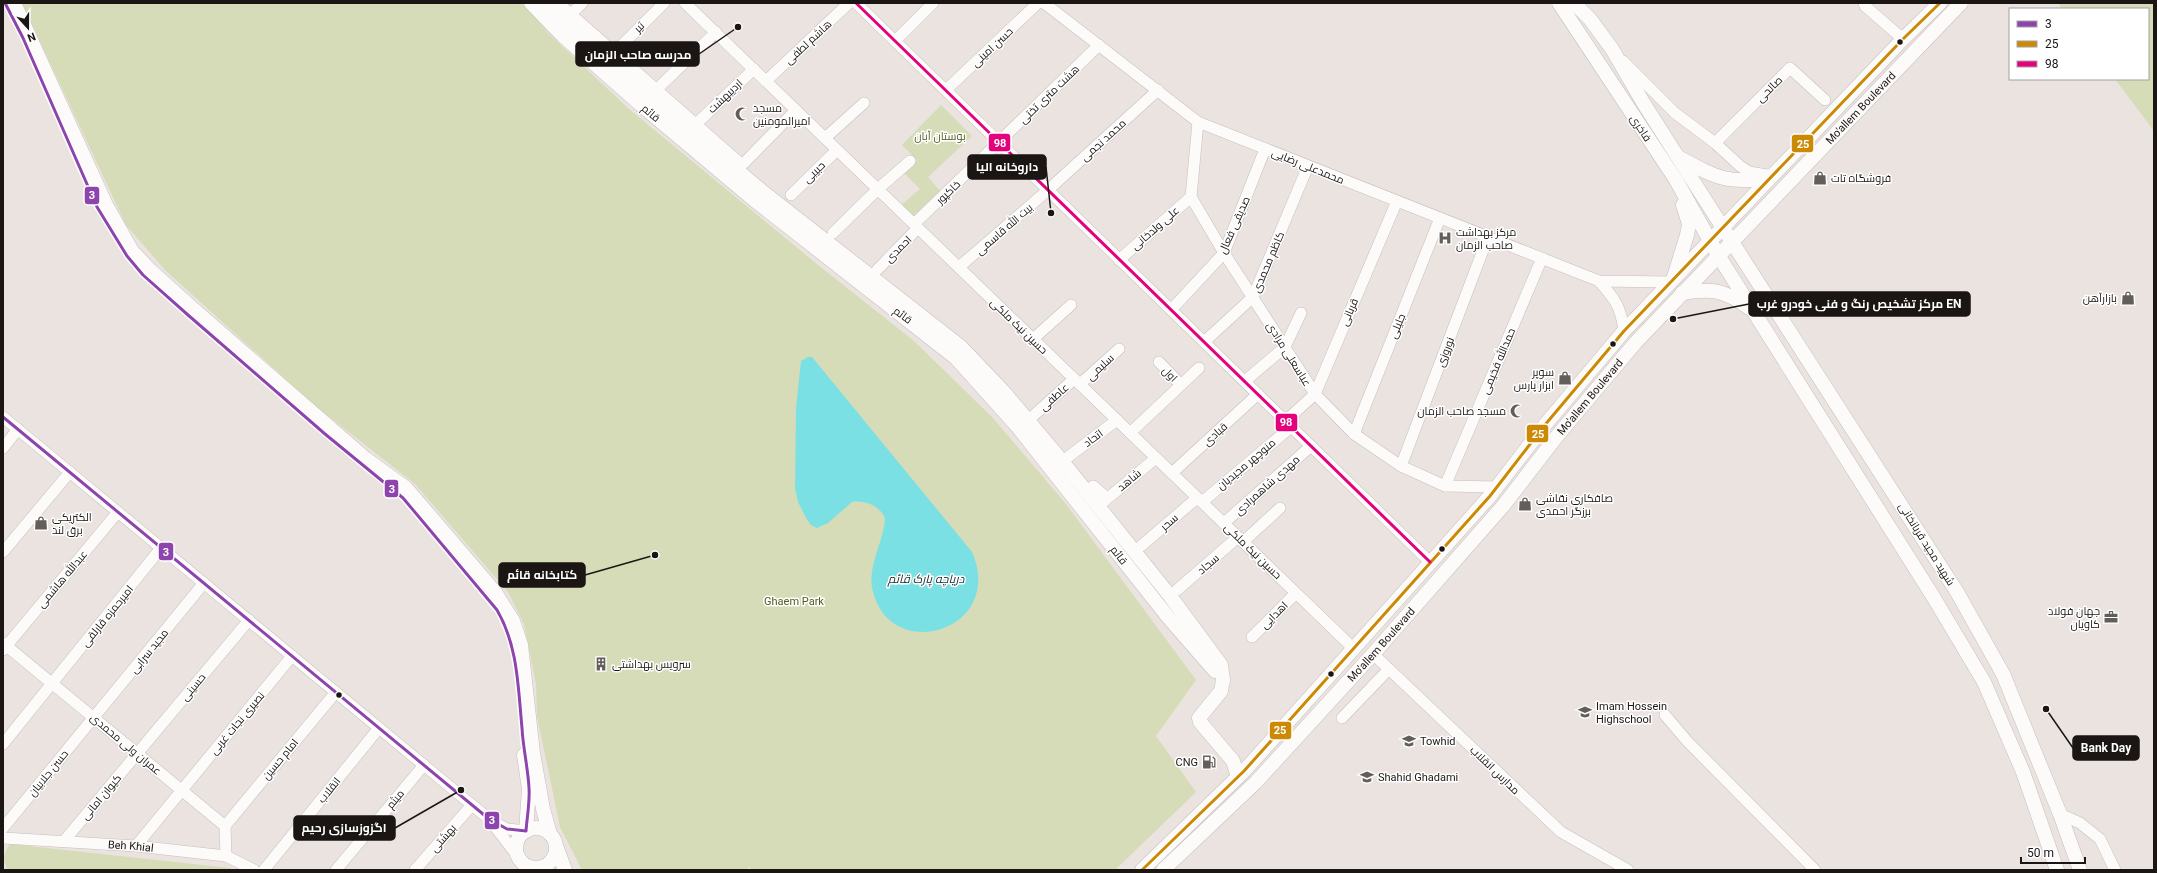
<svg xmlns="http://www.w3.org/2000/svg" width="2157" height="873" viewBox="0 0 2157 873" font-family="Roboto,Cairo,sans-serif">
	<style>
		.green { fill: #d5dcb7 }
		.water { fill: #7be0e4 }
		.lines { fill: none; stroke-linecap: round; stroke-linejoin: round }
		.minor-casing { stroke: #c5bfbc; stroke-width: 12 }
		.major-casing { stroke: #c5bfbc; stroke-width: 15 }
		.minor { stroke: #fcfbfa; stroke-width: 11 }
		.major { stroke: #fcfbfa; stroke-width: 14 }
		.bus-1-casing { stroke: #fff; stroke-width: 6 }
		.bus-2-casing { stroke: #fff; stroke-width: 6 }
		.bus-3-casing { stroke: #fff; stroke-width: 6 }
		.bus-1 { stroke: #8e44ad; stroke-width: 3 }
		.bus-2 { stroke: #cb8904; stroke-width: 3 }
		.bus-3 { stroke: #e5007d; stroke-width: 3 }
		.bus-dot { fill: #1b1614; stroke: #fff; stroke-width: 1.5 }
		.labels { text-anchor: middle; stroke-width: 3; stroke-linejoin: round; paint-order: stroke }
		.street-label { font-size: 11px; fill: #1b1614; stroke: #fff }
		.poi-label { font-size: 11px; fill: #1b1614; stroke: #fff; text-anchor: start }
		.park-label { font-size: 11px; fill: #4e5e1d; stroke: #fff }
		.water-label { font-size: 12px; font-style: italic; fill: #162e2f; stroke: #fff }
		.leader { fill: none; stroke: #1b1614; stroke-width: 1.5 }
		.callout-dot { fill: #1b1614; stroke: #fff; stroke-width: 1.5 }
		.callout { fill: #1b1614; stroke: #1b1614; stroke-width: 1.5 }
		.callout-label { font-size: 12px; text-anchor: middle; font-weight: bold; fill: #fff }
		.line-badge { stroke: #fff; stroke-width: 1.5 }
		.badge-label { font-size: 11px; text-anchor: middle; font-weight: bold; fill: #fff }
	</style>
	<rect width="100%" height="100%" fill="#ebe3e0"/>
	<g class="green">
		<polygon points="22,3 523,3 548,33 629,109 818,265 914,341 993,418 1066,504 1196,680 1156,736 1196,792 1115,870 752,870 749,867 746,870 582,870 560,827 537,716 536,684 524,624 508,592 415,484 313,404 165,270 126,225"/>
		<polygon points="2058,3 2154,3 2154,131 2115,79 2148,79 2148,9 2062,9"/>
		<polygon points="941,105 972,136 928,177 940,191 911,218 899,207 920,189 904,173 917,160 902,145"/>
		<path d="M10,844L230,868L234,870H8C2,859 3,855 10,844Z"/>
	</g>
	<path class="water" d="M808,357H812L972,552C1006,630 892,665 873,592C866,567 884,542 885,518C880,506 865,500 852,502L828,523L817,528L811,525L806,518L798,502L795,488L796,408L801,361Z"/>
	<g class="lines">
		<g class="minor-casing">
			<g id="minor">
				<polyline points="558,3 742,165 796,110"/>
				<polyline points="685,3 1354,649"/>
				<polyline points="856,3 1430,562"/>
				<polyline points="1044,3 1198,122 1599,281 1670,282"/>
				<polyline points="1864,3 1865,6 1903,39"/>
				<polyline points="570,15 582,3"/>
				<polyline points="895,41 933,3"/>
				<polyline points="615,52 664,3"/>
				<polyline points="1623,61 1675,113 1715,143 1740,166 1749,172 1767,175"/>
				<polyline points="766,81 849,3"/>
				<polyline points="657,89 716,32"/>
				<polyline points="946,90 1038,3"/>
				<polyline points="1198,122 1191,197 1224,253 1315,394 1354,434 1401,466 1445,486 1497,487"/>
				<polyline points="697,123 754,69"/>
				<polyline points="825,138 864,103"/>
				<polyline points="1715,143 1790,68 1825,100"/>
				<polyline points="791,195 837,150"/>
				<polyline points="914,224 1099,45"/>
				<polyline points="833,233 878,189 910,161"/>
				<polyline points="1119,260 1191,197"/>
				<polyline points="959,267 1048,190 1158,90"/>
				<polyline points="877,270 918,228"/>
				<path d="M1599,281C1615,299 1621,307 1624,331"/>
				<polyline points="1171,310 1224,253 1265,149"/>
				<polyline points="1033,339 1071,305"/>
				<polyline points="1204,342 1253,297 1308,166"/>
				<polyline points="1159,362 1181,385"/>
				<polyline points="1245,381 1285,347 1301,313"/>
				<polyline points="1080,384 1119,349"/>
				<polyline points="1033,416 1074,379"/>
				<polyline points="1291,416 1315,394 1397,201"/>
				<polyline points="3,417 489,819 507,829 526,831"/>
				<polyline points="1130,433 1199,368"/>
				<polyline points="1354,434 1440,218"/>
				<polyline points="3,448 18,429"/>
				<polyline points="1068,457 1117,420"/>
				<polyline points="1401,466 1488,237"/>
				<polyline points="1172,473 1258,394"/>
				<polyline points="1093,486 1107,498"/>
				<polyline points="1445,486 1542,258"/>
				<polyline points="1202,502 1291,427"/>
				<polyline points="1102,503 1156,458"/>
				<polyline points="1224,523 1311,446"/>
				<polyline points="1243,542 1280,508"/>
				<polyline points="1141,546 1197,498"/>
				<polyline points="3,552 70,472"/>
				<polyline points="1177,590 1238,537"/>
				<polyline points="1252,637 1296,593"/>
				<polyline points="3,643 225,826 226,856"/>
				<polyline points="3,650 118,512"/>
				<polyline points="1373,654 1561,832 1628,870"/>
				<polyline points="1665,715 1687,741 1815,870"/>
				<polyline points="1342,718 1389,669"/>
				<polyline points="3,744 161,548"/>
				<polyline points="2060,814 2080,823 2100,839 2115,870"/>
				<polyline points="492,823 519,858"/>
				<polyline points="225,826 336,692"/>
				<polyline points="3,828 204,583"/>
				<path id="s1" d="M3,838L136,846L226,856L254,870"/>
				<polyline points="64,841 249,620"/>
				<polyline points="136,846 292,656"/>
				<polyline points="264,870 379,728"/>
				<polyline points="336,870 424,765"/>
				<polyline points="415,870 472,805"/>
			</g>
		</g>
		<g class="major-casing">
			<g id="major">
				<polyline points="14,3 106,205 132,251 150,270 192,308 366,459 406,488 495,592 513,621 521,645 533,753 543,809 550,834"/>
				<polyline points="531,3 563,36 641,105 753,199 956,358 1017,426 1168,617 1215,671"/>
				<polyline points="546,3 609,62 763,192 961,347 1003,391 1062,461 1170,596 1221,665 1223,680 1221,691 1199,718 1200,722 1233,761 1238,777"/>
				<polyline points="1559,3 1676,180 1718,255 1934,598 1984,682 2023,772 2057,870"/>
				<polyline points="1574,3 1590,19 1612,49 1644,104 1732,242 1957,592 2003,674 2060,814 2080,870"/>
				<path d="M1678,157C1717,178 1726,184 1770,178"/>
				<polyline points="1674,277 1687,235 1689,224 1683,205"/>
				<path d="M1682,293C1712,288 1725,290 1749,308"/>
				<polyline points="524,755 529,789 526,831"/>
				<circle cx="536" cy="848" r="20"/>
				<polyline points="556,846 565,870"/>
				<polyline points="1142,870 1244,771 1490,496 1544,426 1624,331 1903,39 1940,3"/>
				<path id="s2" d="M1163,870L1256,782L1373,654L1503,506L1557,436L1636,342L1961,3"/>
			</g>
		</g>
		<use href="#minor" class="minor"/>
		<use href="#major" class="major"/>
		<g class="bus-1-casing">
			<path id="bus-1" d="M3,417L489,819L507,829L526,831C527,817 530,802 529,788C528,768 523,748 522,728C518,687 518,646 497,610L403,498L325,434L188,315L143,275L127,256L97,207L23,38L5,3"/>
		</g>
		<g class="bus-2-casing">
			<polyline id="bus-2" points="1142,870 1244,771 1490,496 1544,426 1624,331 1903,39 1940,3"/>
		</g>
		<g class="bus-3-casing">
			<polyline id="bus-3" points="856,3 1430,562"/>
		</g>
		<use href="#bus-1" class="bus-1"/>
		<use href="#bus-2" class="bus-2"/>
		<use href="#bus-3" class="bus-3"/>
	</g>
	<defs>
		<g id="mosque-bare" transform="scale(1.08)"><path d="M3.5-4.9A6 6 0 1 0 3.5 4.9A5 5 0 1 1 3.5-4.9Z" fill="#645e5b" stroke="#fff" stroke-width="2.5" paint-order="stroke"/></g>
		<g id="shop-bare" transform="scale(1.08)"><path d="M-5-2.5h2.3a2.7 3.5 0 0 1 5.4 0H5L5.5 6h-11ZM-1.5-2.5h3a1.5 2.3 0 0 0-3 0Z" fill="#645e5b" stroke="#fff" stroke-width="2.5" paint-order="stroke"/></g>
		<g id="hospital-bare" transform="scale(1.08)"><path d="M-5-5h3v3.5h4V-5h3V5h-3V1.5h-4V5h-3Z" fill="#645e5b" stroke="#fff" stroke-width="2.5" paint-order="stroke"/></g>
		<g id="office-bare" transform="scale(1.08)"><path d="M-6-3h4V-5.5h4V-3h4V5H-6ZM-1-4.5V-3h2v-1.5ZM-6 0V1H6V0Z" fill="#645e5b" stroke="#fff" stroke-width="2.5" paint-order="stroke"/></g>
		<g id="building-bare" transform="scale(1.08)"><path d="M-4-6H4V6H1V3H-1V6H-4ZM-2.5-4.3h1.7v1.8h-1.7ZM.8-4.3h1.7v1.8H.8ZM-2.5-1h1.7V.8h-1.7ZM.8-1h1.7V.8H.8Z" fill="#645e5b" stroke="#fff" stroke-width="2.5" paint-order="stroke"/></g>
		<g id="school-bare" transform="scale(1.08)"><path d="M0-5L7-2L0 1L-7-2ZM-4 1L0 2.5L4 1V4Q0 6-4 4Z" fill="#645e5b" stroke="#fff" stroke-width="2.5" paint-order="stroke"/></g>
		<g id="fuel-bare" transform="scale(1.08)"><path d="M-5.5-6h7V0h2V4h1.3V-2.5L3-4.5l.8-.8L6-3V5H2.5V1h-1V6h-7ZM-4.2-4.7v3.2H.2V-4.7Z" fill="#645e5b" stroke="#fff" stroke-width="2.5" paint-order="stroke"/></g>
	</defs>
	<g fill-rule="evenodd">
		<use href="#mosque-bare" x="742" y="114"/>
		<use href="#shop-bare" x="1820" y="178"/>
		<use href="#hospital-bare" x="1445" y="238"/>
		<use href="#shop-bare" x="2128" y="298"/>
		<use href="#shop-bare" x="1565" y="378"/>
		<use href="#mosque-bare" x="1517" y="411"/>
		<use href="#shop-bare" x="1525" y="504"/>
		<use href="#shop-bare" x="41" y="523"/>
		<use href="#office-bare" x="2111" y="617"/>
		<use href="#building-bare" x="601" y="664"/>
		<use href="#school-bare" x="1585" y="712"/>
		<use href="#school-bare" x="1409" y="741"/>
		<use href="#fuel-bare" x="1209" y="762"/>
		<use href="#school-bare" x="1367" y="777"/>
	</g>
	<g class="bus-dot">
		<circle cx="1900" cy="42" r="3.5"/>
		<circle cx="1613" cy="344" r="3.5"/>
		<circle cx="1442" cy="549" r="3.5"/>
		<circle cx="1331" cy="674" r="3.5"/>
		<circle cx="339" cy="695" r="3.5"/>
	</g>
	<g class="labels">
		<g class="street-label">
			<text transform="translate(639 27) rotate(-45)" y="4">تیر</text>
			<text transform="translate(808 42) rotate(-43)" y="4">هاشم لطفی</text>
			<text transform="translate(992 47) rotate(-43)" y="4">حسن امینی</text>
			<text transform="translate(1769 89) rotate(-45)" y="4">صالحی</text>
			<text transform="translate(1049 94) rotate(-44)" y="4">هشت متری تختی</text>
			<text transform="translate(725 96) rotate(-44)" y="4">اردیبهشت</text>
			<text dy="4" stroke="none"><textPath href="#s2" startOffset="1034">Mo'allem Boulevard</textPath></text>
			<text transform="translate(651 113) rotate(40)" y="4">قائم</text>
			<text transform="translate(1641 128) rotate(57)" y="4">فاخری</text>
			<text transform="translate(1103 140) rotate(-42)" y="4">محمد نجمی</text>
			<text transform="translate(1308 166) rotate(22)" y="4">محمدعلی رضایی</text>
			<text transform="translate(814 172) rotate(-44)" y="4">حبیبی</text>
			<text transform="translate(948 192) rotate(-44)" y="4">خاکپور</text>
			<text transform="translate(1234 225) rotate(-66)" y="4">صدیقی فعال</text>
			<text transform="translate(1155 228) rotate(-41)" y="4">علی ولدخانی</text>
			<text transform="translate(1004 229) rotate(-41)" y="4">بیت الله قاسمی</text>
			<text transform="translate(898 249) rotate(-45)" y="4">احمدی</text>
			<text transform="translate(1268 262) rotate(-67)" y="4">کاظم محمدی</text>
			<text transform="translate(1349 312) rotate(-67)" y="4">قربانی</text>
			<text transform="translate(903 315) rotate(37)" y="4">قائم</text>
			<text transform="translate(1019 326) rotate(44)" y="4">حسین نیک ملکی</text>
			<text transform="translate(1397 326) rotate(-68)" y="4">جلیلی</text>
			<text transform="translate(1445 352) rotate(-69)" y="4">نوروزی</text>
			<text transform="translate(1289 354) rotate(58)" y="4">عباسعلی مرادی</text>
			<text transform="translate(1498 361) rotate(-67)" y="4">حمدالله فخیمی</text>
			<text transform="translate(1100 367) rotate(-43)" y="4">سلیمی</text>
			<text transform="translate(1170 374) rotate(45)" y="4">اول</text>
			<text transform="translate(1054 397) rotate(-42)" y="4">عاطفی</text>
			<text dy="4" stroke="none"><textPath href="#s2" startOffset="638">Mo'allem Boulevard</textPath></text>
			<text transform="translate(1215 434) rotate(-42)" y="4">قبادی</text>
			<text transform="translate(1093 438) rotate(-37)" y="4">اتحاد</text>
			<text transform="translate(1246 464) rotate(-40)" y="4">منوچهر مجیدیان</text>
			<text transform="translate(1129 480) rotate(-40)" y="4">شاهد</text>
			<text transform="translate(1267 485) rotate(-42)" y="4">مهدی شاهمرادی</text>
			<text transform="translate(1169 522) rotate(-41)" y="4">سحر</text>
			<text transform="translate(1927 544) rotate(58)" y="4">شهید مجید قربانخانی</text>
			<text transform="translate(1253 551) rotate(44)" y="4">حسین نیک ملکی</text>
			<text transform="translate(1119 555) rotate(52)" y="4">قائم</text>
			<text transform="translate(1208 564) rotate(-41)" y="4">سجاد</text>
			<text transform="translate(62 579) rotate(-50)" y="4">عبدالله هاشمی</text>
			<text transform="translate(1274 615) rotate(-45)" y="4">اهدایی</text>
			<text transform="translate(107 616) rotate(-51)" y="4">امیرحمزه قارلقی</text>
			<text dy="4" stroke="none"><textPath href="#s2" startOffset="314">Mo'allem Boulevard</textPath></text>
			<text transform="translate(149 651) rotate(-51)" y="4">مجید سرابی</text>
			<text transform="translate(193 687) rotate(-50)" y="4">حسینی</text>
			<text transform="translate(237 723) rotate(-50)" y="4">نصیری نجات غربی</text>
			<text transform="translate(126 744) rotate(40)" y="4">عمران ولی محمدی</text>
			<text transform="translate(280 759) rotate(-50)" y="4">امام حسین</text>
			<text transform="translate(1495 770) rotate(44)" y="4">مدارس انقلاب</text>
			<text transform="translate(48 773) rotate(-51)" y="4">حسن جلابیان</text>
			<text transform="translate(329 790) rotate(-51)" y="4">انقلاب</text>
			<text transform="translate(101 797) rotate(-50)" y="4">کیوان امانی</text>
			<text transform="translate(395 799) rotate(-50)" y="4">میثم</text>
			<text transform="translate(443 838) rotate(-49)" y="4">بهشتی</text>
			<text dy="4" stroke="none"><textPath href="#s1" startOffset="128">Beh Khial</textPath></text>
		</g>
		<g class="poi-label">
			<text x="753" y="112">مسجد<tspan x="753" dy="13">امیرالمومنین</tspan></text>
			<text x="1831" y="182">فروشگاه تات</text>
			<text x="1456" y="236">مرکز بهداشت<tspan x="1456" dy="13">صاحب الزمان</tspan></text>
			<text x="2117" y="302" text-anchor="end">بازارآهن</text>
			<text x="1554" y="376" text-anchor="end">سوپر<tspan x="1554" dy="13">ابزار پارس</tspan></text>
			<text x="1506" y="415" text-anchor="end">مسجد صاحب الزمان</text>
			<text x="1536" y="502">صافکاری نقاشی<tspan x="1536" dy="13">برزگر احمدی</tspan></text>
			<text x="52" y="521">الکتریکی<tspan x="52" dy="13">برق لند</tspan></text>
			<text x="2100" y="615" text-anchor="end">جهان فولاد<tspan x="2100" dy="13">کاویان</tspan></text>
			<text x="612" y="668">سرویس بهداشتی</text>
			<text x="1596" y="710">Imam Hossein<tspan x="1596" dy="13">Highschool</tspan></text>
			<text x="1420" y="745">Towhid</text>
			<text x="1198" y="766" text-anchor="end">CNG</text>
			<text x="1378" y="781">Shahid Ghadami</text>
		</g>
		<g class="park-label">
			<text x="940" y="140">بوستان آبان</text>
			<text x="794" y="605">Ghaem Park</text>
		</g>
		<g class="water-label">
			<text x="926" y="583">دریاچه پارک قائم</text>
		</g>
	</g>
	<path class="leader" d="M738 27L699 54M1051 213L1046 167M1673 319L1749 304M655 555L585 575M2046 709L2073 748M461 790L395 828"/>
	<g class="callout-dot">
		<circle cx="738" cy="27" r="4"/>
		<circle cx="1051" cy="213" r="4"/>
		<circle cx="1673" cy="319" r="4"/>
		<circle cx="655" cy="555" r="4"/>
		<circle cx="2046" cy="709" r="4"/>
		<circle cx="461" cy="790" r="4"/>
	</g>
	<g class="callout">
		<rect x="576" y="42" width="123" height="24" rx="4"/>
		<rect x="968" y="155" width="78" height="24" rx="4"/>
		<rect x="1749" y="292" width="221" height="24" rx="4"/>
		<rect x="499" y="563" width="86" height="24" rx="4"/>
		<rect x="2073" y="736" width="66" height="24" rx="4"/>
		<rect x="294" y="816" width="101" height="24" rx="4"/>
	</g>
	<g class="callout-label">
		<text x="638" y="59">مدرسه صاحب الزمان</text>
		<text x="1007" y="171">داروخانه الیا</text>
		<text x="1859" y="308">مرکز تشخیص رنگ و فنی خودرو غرب EN</text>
		<text x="542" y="579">کتابخانه قائم</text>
		<text x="2106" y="752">Bank Day</text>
		<text x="344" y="832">اگزوزسازی رحیم</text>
	</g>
	<g class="line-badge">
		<rect x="988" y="133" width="23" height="19" rx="4" fill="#e5007d"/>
		<rect x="1791" y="134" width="23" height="19" rx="4" fill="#cb8904"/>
		<rect x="84" y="186" width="16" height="19" rx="4" fill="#8e44ad"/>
		<rect x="1275" y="413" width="23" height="19" rx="4" fill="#e5007d"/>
		<rect x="1526" y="424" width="23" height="19" rx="4" fill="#cb8904"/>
		<rect x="384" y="479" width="15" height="19" rx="4" fill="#8e44ad"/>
		<rect x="158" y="542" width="16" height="19" rx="4" fill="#8e44ad"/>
		<rect x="1269" y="721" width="23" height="19" rx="4" fill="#cb8904"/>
		<rect x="484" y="811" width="16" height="19" rx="4" fill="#8e44ad"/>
	</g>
	<g class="badge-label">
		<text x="1000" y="147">98</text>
		<text x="1803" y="148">25</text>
		<text x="92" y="199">3</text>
		<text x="1286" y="426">98</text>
		<text x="1538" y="438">25</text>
		<text x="392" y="493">3</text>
		<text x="166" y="556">3</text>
		<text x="1280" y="734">25</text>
		<text x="492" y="824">3</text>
	</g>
	<rect width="2157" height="873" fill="none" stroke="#1b1614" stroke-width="8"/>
	<rect x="2009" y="8" width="140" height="72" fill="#ffffff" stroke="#a4a2a1"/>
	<rect x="2017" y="21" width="20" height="6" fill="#8e44ad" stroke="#a4a2a1"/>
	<text x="2045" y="28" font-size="12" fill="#1b1614">3</text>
	<rect x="2017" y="41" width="20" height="6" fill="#cb8904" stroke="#a4a2a1"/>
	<text x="2045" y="48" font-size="12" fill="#1b1614">25</text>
	<rect x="2017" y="61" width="20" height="6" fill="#e5007d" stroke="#a4a2a1"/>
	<text x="2045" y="68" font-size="12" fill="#1b1614">98</text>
	<g transform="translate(28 28) rotate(159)" stroke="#ffffff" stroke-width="3" paint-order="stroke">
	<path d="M0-3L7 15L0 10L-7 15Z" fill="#1b1614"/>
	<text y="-6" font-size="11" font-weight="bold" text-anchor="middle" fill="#1b1614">N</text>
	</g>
	<path d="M2021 857v6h64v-6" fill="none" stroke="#1b1614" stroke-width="2"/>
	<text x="2027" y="857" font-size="12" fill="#1b1614" stroke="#ffffff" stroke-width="3" paint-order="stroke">50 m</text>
</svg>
